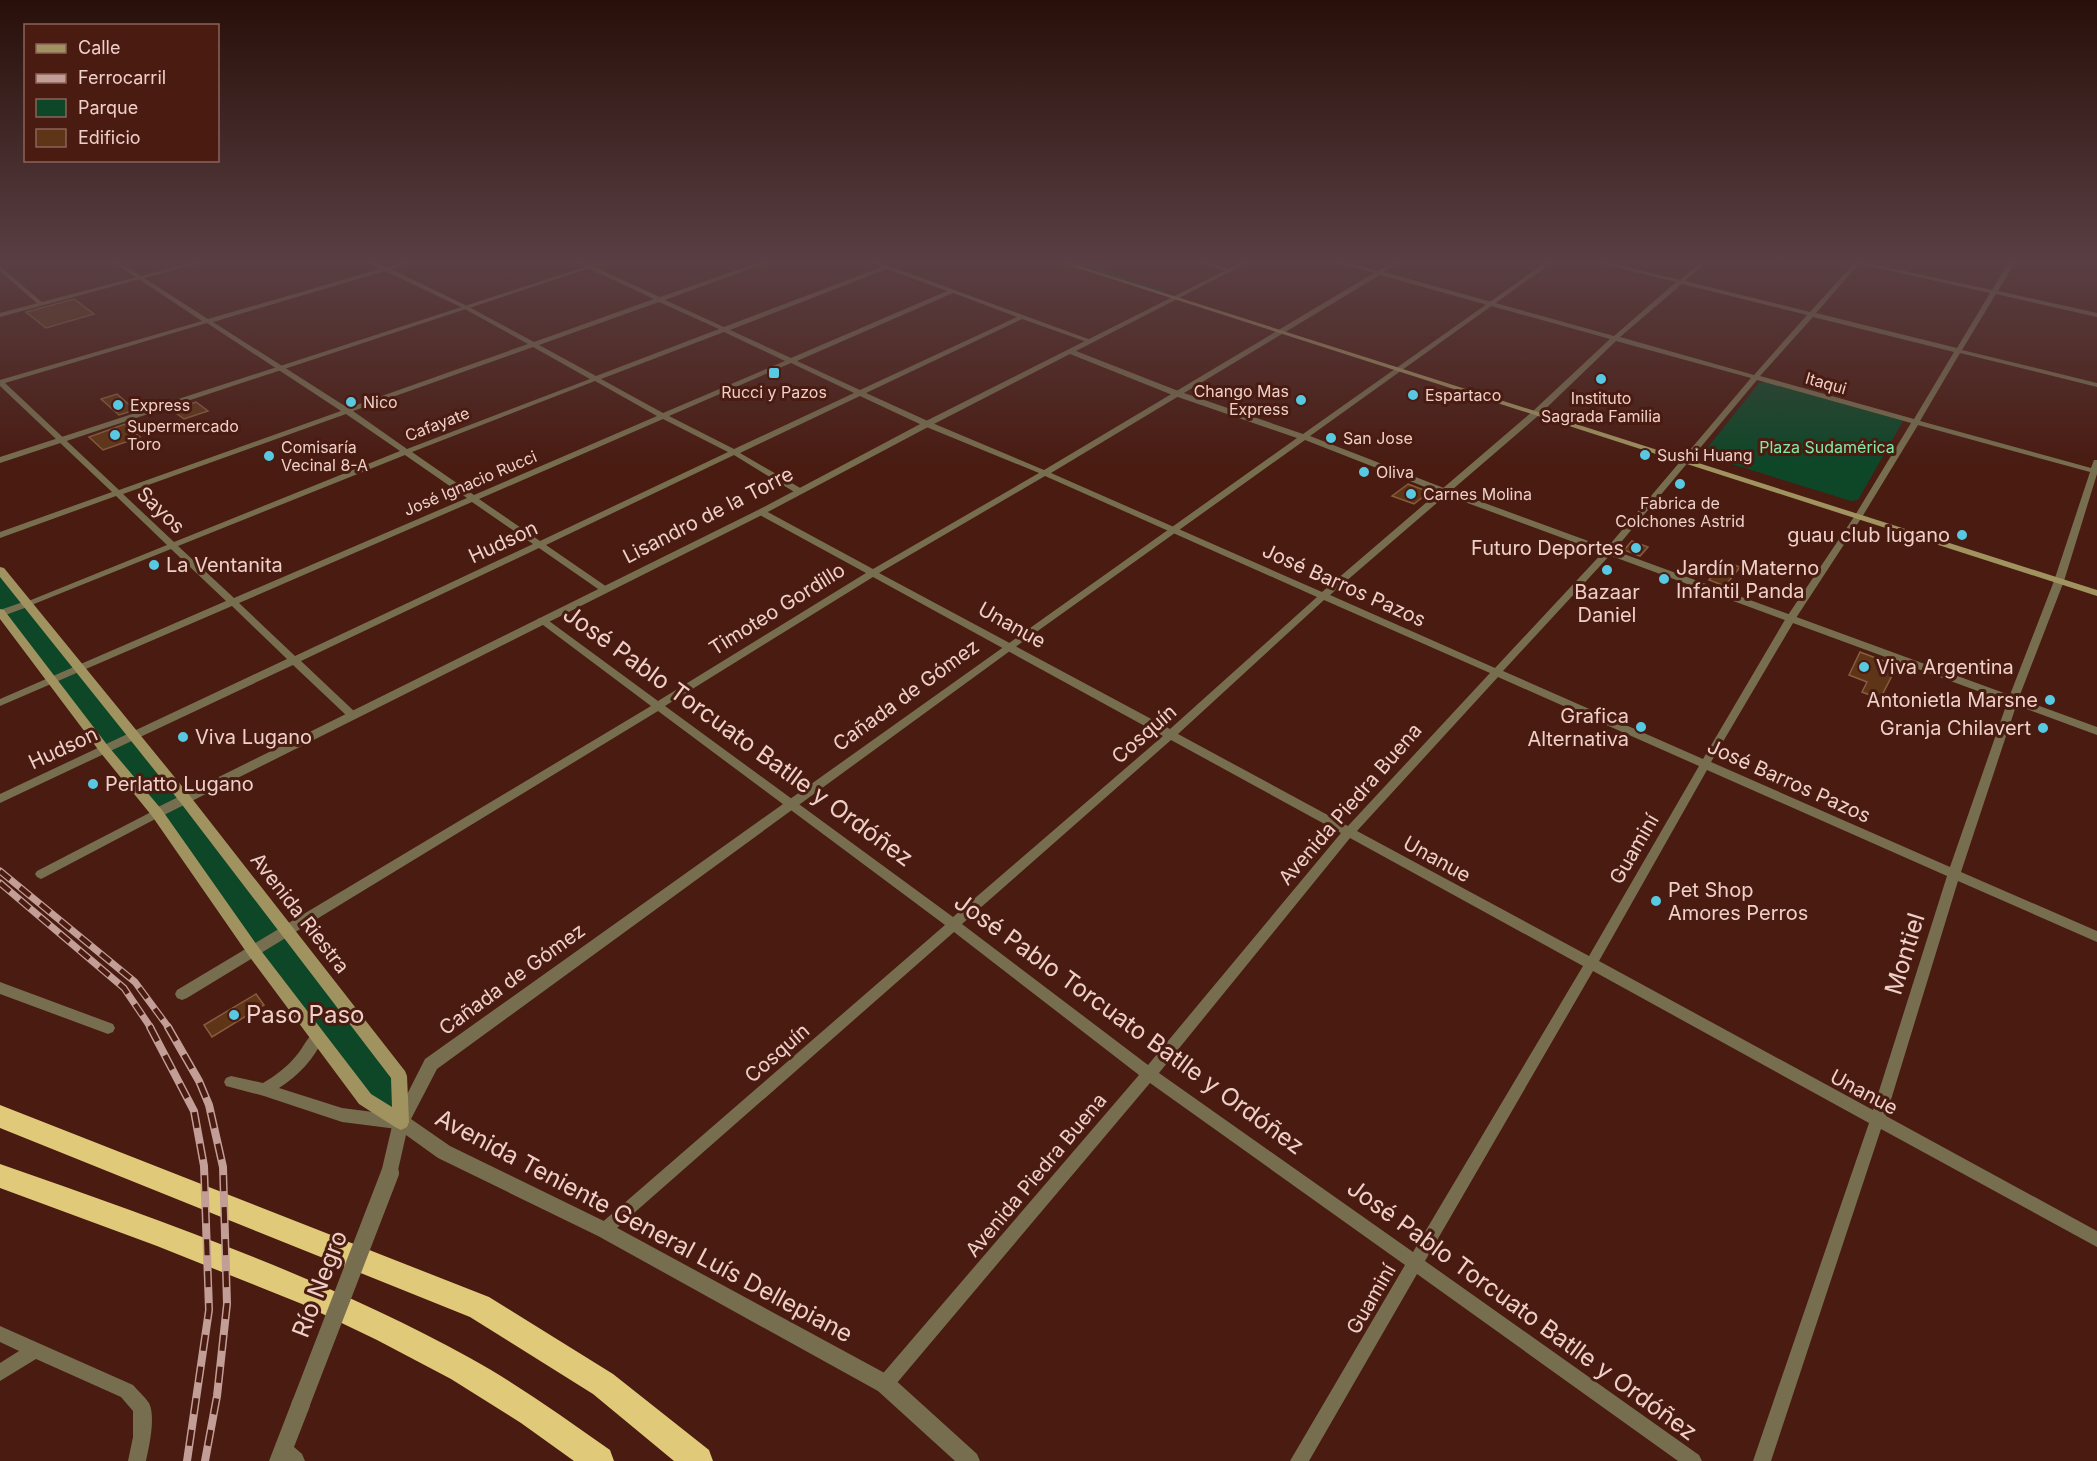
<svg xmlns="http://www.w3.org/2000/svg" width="2097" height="1461" viewBox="0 0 2097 1461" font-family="Inter,sans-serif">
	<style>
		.green { fill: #0d4728 }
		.building { fill: #5e3517; stroke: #885c3e; stroke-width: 1.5 }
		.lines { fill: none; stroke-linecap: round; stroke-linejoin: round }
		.minor { fill: #776e4f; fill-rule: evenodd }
		.tertiary { fill: #776e4f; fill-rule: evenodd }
		.secondary { fill: #a19360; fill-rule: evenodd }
		.motorway { fill: #e0c978; fill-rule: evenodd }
		.rail-far1-casing { stroke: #c29e96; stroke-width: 7 }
		.rail-casing { stroke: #c29e96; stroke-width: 8 }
		.rail-far1 { stroke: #491b11; stroke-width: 4.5; stroke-dasharray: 13; stroke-linecap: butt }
		.rail { stroke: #491b11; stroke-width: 5; stroke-dasharray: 16; stroke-linecap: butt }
		.tertiary-bridge { stroke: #776e4f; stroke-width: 18 }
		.poi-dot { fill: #57c9e2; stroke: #491b11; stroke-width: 2 }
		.labels { text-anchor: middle; stroke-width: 6; stroke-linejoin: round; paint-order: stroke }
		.far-street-label { font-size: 16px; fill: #efd0c8; stroke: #491b11 }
		.far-poi-label { font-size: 16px; fill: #efd0c8; stroke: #491b11; text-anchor: start }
		.far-park-label { font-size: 16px; fill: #82e9a7; stroke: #491b11 }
		.street-label { font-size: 20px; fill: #efd0c8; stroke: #491b11 }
		.poi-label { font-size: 20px; fill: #efd0c8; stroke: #491b11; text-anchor: start }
		.near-street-label { font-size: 24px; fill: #efd0c8; stroke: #491b11 }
		.near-poi-label { font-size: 24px; fill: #efd0c8; stroke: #491b11; text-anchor: start }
	</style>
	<rect width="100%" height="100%" fill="#491b11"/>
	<g class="green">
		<polygon points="1067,262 1080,262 1167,291 1163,293"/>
		<polygon points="1766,382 1903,421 1858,500 1851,501 1709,457 1704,452 1759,383"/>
		<polygon points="0,570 399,1076 401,1122 365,1099 0,612"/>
	</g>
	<g class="building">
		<polygon points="74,299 94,314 46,328 26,312"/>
		<polygon points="117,394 135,410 119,415 101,399"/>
		<polygon points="196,402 208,411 184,419 172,410"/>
		<polygon points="125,424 140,437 103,450 89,437"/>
		<polygon points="1408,484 1429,492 1414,504 1392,496"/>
		<polygon points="1632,541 1648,547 1640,556 1624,550"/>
		<polygon points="1724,561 1740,567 1725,586 1709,580"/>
		<polygon points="1860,652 1897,666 1880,699 1862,692 1867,682 1849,675"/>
		<polygon points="256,994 264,1005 212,1037 204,1025"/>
	</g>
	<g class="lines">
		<g class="minor">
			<path d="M113,262H119L208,319L380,269L368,262H375L386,267L404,262H412L411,263L391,269L467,306L534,342L654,299L577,263L576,262H583L660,297L760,262H767L766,263L665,300L724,327L882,267L871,262H878L1091,340V342H1087L1022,319L866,393L930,422L1044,470L1374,273L1338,263L1337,262H1345L1378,271L1394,262H1400L1384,272L1614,336L1676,282L1599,263L1598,262H1606L1680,280L1701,262H1707L1685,281L1810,312L1855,262H1864L1992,290L2009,262H2015L1998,291L2097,313V317L1996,294L1962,350L2097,383V387L1960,353L1920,421L2091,468L2094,460H2097V474L2064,581L2018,700L1961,872L2097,931V942L1958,881L1886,1116L2097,1231V1247L1881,1129L1771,1461H1753L1869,1123L1593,971L1425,1261L1699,1455L1702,1461H1678L1417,1274L1309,1461H1290L1405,1265L1150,1083L891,1390L885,1392L879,1390L877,1384L879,1378L1139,1075L954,932L609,1235L604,1238L599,1235L596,1230L599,1225L945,925L658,711L187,998L182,1000L177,998L175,994L177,990L651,706L539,622L537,620L539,618H545L658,701L866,573L758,514V510H764L873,569L1039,473L924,426L860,396L740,453L802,489V493H796L734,455L546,545L607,587L609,589L607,591H601L539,548L301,661L355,712L356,714L355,716H347L293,665L0,803V794L287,659L232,606L0,706V699L226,601L171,549L29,606L26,607L21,604L167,545L116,496L0,538V532L112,492L0,386V380L202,321ZM1859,264L1990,293L1957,348L1816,313ZM887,269L947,291L791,358L730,330ZM385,271L463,308L528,344L348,408L213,322ZM1380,275L1610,339L1533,411L1322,592L1051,473ZM1682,284L1807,315L1754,375L1620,337ZM953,293L1017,317L860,390L797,361ZM659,302L719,329L596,376L539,345ZM1813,317L1954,352L1914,419L1760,376ZM207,323L341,411L119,490L5,383ZM724,332L785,361L663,413L601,379ZM1616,341L1751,378L1606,549L1495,668L1330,595L1539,415ZM533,347L590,379L407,449L353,411ZM791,363L854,393L734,449L669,416ZM1757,380L1911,423L1854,517L1786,618L1703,759L1503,671L1612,553ZM595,381L657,416L474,495L412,452ZM346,414L400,451L174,542L123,494ZM663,419L728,452L540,541L479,499ZM1918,425L2090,472L2054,581L2008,700L1950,867L1711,762L1796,618L1862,517ZM405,455L467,498L234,598L178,546ZM1045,476L1317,597L1170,729L879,573ZM472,502L533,544L295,656L239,603ZM873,577L1163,736L953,917L665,706ZM1324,600L1490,673L1348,826L1178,734ZM1498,677L1699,766L1589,956L1357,831ZM1171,740L1341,833L1148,1065L962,924ZM1707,770L1947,876L1873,1110L1599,961ZM1350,838L1583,966L1413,1252L1159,1073Z"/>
			<polygon points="1198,262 1206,262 1232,270 1229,272"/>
			<polygon points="0,266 43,303 43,305 39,305 0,271"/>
			<polygon points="157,809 161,810 163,813 161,816 45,877 41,879 37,877 35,874 37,871"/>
			<polygon points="0,982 113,1024 115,1028 113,1032 108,1034 0,994"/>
			<path d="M317,1031L322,1033L324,1037C314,1059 299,1075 279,1088L342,1108L397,1115L402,1117L404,1122L402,1127L397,1129L342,1122L264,1096L226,1086L224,1082L226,1078L231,1076L263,1083C275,1076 287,1067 296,1056C303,1049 308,1034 317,1031Z"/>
			<path d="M0,1326L133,1385C138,1391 145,1397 149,1403C156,1417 149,1447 146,1461H128L133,1437V1411L121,1397L36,1359L0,1381V1363L19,1351L0,1342Z"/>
		</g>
		<g class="tertiary">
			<polygon points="194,262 203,262 0,317 0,313"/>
			<polygon points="600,262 608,262 0,463 0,457"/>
			<polygon points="1242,262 1249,262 1076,351 1181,392 1303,434 1546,262 1553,262 1310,436 1449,490 2097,727 2097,735 1443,494 1305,440 1014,648 437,1069 411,1119 450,1146 610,1224 892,1377 977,1454 980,1461 955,1461 878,1391 598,1236 438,1158 406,1135 396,1179 390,1181 384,1179 381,1173 393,1122 425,1059 1297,438 1175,396 1070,354 930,426 764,514 162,816 152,816 151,813 152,810 758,510 924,422"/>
			<polygon points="26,601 30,602 31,604 30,606 0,617 0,610"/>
			<polygon points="300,1396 307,1399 310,1406 294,1447 302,1454 305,1461 269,1461 293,1399"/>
		</g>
		<g class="secondary">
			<polygon points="1059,262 1067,262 2097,590 2097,596"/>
			<polygon points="0,567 4,568 190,796 405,1071 407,1076 409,1122 407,1127 401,1130 395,1127 359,1104 249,956 152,816 100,752 0,619 0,609 4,610 108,746 162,810 259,948 371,1094 392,1107 391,1078 180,802 0,577"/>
		</g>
		<g class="motorway">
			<polygon points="0,1105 489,1297 613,1374 709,1450 713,1461 674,1461 593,1394 470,1317 0,1128"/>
			<path d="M0,1164C160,1220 321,1276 470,1358C519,1385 564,1418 610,1450L614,1461H574L521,1423L451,1379L377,1340L302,1304L157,1246L0,1188Z"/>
		</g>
		<g class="rail-far1-casing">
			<g id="rail-far1">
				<polyline points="0,871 135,982 169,1028"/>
				<polyline points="0,883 124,988 151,1028"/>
			</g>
		</g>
		<g class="rail-casing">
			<g id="rail">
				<polyline points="150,1027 194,1111 204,1166 209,1310 187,1461"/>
				<polyline points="168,1027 199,1081 209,1105 223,1167 227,1304 217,1396 205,1461"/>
			</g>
		</g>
		<use href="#rail-far1" class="rail-far1"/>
		<use href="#rail" class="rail"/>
		<polyline class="tertiary-bridge" points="300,1406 390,1173"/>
	</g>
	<linearGradient id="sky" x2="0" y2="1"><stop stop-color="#280f09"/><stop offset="0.56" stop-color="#593f43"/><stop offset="1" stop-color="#593f43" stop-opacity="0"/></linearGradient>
	<rect width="2097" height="466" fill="url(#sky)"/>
	<g class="poi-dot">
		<rect x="768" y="367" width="12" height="12" rx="3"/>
		<circle cx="1601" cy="379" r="6"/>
		<circle cx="1413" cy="395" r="6"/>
		<circle cx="1301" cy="400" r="6"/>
		<circle cx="351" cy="402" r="6"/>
		<circle cx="118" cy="405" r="6"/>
		<circle cx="115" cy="435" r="6"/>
		<circle cx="1331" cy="438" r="6"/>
		<circle cx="1645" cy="455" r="6"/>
		<circle cx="269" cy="456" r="6"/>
		<circle cx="1364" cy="472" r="6"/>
		<circle cx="1680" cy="484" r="6"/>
		<circle cx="1411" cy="494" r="6"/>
		<circle cx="1962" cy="535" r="6"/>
		<circle cx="1636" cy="548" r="6"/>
		<circle cx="154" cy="565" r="6"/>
		<circle cx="1607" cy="570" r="6"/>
		<circle cx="1664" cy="579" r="6"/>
		<circle cx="1864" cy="667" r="6"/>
		<circle cx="2050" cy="700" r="6"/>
		<circle cx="1641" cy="727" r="6"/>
		<circle cx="2043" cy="728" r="6"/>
		<circle cx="183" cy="737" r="6"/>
		<circle cx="93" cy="784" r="6"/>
		<circle cx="1656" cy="901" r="6"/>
		<circle cx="234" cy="1015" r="6"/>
	</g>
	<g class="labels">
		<g class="far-street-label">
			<text transform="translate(1826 383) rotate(16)" y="6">Itaqui</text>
			<text transform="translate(437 424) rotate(-21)" y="6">Cafayate</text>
			<text transform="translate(470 483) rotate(-23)" y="6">José Ignacio Rucci</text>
		</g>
		<g class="far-poi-label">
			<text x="1289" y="397" text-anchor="end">Chango Mas<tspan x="1289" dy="18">Express</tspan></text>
			<text x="774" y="398" text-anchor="middle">Rucci y Pazos</text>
			<text x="1425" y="401">Espartaco</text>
			<text x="1601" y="404" text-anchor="middle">Instituto<tspan x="1601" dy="18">Sagrada Familia</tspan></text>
			<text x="363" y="408">Nico</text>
			<text x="130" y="411">Express</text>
			<text x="127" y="432">Supermercado<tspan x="127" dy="18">Toro</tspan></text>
			<text x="1343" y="444">San Jose</text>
			<text x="281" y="453">Comisaría<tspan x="281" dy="18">Vecinal 8-A</tspan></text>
			<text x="1657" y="461">Sushi Huang</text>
			<text x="1376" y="478">Oliva</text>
			<text x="1423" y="500">Carnes Molina</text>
			<text x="1680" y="509" text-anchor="middle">Fabrica de<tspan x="1680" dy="18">Colchones Astrid</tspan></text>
		</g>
		<g class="far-park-label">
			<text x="1827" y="453">Plaza Sudamérica</text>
		</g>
		<g class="street-label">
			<text transform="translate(161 510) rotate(44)" y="7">Sayos</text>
			<text transform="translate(708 515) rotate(-27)" y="7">Lisandro de la Torre</text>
			<text transform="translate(503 542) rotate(-25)" y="7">Hudson</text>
			<text transform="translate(1344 585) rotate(24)" y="7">José Barros Pazos</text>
			<text transform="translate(777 609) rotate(-32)" y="7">Timoteo Gordillo</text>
			<text transform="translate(1012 625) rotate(29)" y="7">Unanue</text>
			<text transform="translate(906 695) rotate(-36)" y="7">Cañada de Gómez</text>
			<text transform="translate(1144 734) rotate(-41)" y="7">Cosquín</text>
			<text transform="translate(63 748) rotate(-25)" y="7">Hudson</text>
			<text transform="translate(1789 781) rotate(24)" y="7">José Barros Pazos</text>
			<text transform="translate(1350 804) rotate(-49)" y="7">Avenida Piedra Buena</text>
			<text transform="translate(1634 849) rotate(-60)" y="7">Guaminí</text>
			<text transform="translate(1437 859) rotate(29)" y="7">Unanue</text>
			<text transform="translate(300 913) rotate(52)" y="7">Avenida Riestra</text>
			<text transform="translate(512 979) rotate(-36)" y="7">Cañada de Gómez</text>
			<text transform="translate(777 1053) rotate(-41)" y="7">Cosquín</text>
			<text transform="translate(1864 1092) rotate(28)" y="7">Unanue</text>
			<text transform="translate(1036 1175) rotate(-50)" y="7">Avenida Piedra Buena</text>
			<text transform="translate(1371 1299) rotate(-60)" y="7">Guaminí</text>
		</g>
		<g class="poi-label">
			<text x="1950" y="542" text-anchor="end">guau club lugano</text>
			<text x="1624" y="555" text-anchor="end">Futuro Deportes</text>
			<text x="166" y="572">La Ventanita</text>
			<text x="1676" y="575">Jardín Materno<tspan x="1676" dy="23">Infantil Panda</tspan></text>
			<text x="1607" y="599" text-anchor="middle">Bazaar<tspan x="1607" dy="23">Daniel</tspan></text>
			<text x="1876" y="674">Viva Argentina</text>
			<text x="2038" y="707" text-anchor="end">Antonietla Marsne</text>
			<text x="1629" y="723" text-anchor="end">Grafica<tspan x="1629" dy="23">Alternativa</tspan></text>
			<text x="2031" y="735" text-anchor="end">Granja Chilavert</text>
			<text x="195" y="744">Viva Lugano</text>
			<text x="105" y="791">Perlatto Lugano</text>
			<text x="1668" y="897">Pet Shop<tspan x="1668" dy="23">Amores Perros</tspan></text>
		</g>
		<g class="near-street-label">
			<text transform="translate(738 736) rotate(36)" y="8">José Pablo Torcuato Batlle y Ordóñez</text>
			<text transform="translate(1905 954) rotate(-73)" y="8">Montiel</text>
			<text transform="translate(1129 1024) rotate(36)" y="8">José Pablo Torcuato Batlle y Ordóñez</text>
			<text transform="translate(644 1226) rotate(28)" y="8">Avenida Teniente General Luís Dellepiane</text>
			<text transform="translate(320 1284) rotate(-69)" y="8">Río Negro</text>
			<text transform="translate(1522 1310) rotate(36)" y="8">José Pablo Torcuato Batlle y Ordóñez</text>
		</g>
		<g class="near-poi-label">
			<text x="246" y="1023">Paso Paso</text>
		</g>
	</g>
	<rect x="24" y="24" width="195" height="138" fill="#491b11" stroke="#8b635a" stroke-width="1.5"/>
	<rect x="36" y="44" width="30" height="9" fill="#a19360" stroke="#8b635a" stroke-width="1.5"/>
	<text x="78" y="54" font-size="18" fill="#efd0c8">Calle</text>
	<rect x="36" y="74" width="30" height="9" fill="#c29e96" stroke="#8b635a" stroke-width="1.5"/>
	<text x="78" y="84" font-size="18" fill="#efd0c8">Ferrocarril</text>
	<rect x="36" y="99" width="30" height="18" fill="#0d4728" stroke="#8b635a" stroke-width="1.5"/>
	<text x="78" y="114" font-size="18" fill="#efd0c8">Parque</text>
	<rect x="36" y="129" width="30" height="18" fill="#5e3517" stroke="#8b635a" stroke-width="1.5"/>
	<text x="78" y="144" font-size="18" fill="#efd0c8">Edificio</text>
</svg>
